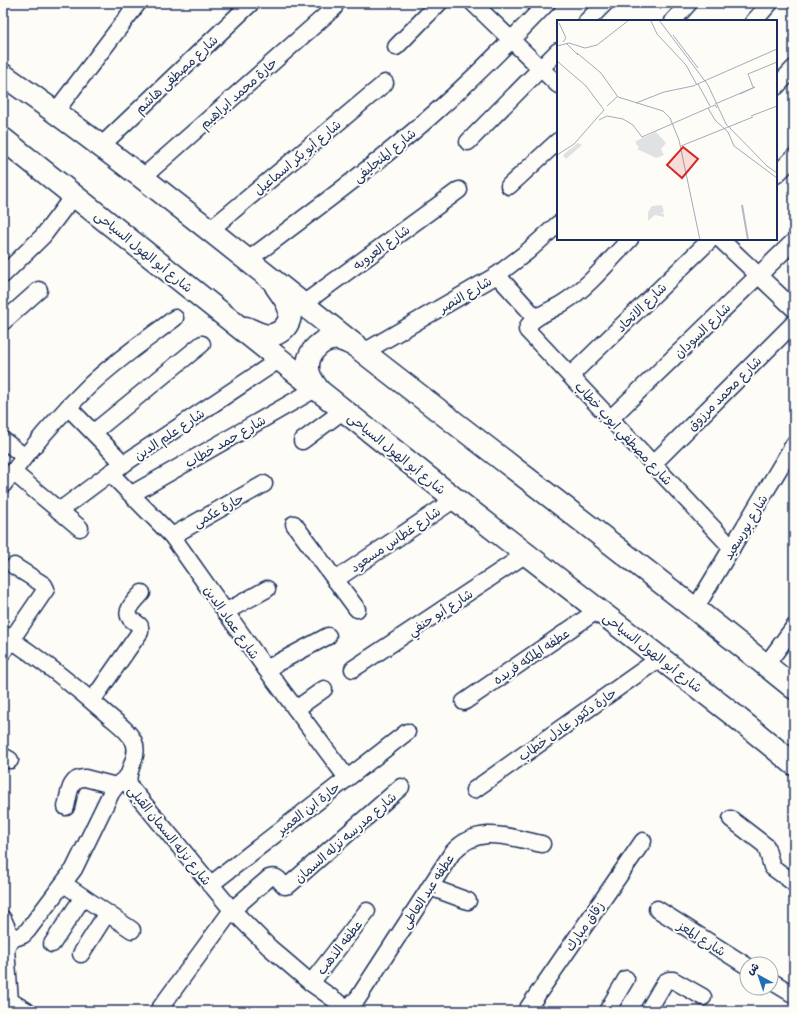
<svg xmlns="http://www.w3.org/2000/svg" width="797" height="1014" viewBox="0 0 797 1014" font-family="Dekko,'Playpen Sans Arabic',sans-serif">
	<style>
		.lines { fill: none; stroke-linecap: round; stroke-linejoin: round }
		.street-casing { stroke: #1b2f5e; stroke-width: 19 }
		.secondary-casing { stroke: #1b2f5e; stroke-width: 25 }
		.street { stroke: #fdfcf7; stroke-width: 16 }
		.secondary { stroke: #fdfcf7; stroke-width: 22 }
		.labels { text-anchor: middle; stroke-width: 4; stroke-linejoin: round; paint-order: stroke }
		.street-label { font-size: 13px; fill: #1b2f5e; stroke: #fdfcf7 }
		.inset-river { fill: none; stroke: #b3b8c5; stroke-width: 2 }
		.inset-road { fill: none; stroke: #a3aaba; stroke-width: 1 }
		.view { fill: #d62828; fill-opacity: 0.15; stroke: #d62828; stroke-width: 2 }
		.inset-edge { fill: none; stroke: #1b2f5e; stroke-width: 2 }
	</style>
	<rect width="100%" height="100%" fill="#fdfcf7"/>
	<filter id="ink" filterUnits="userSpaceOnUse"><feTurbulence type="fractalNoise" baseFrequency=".025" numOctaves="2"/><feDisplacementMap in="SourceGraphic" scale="8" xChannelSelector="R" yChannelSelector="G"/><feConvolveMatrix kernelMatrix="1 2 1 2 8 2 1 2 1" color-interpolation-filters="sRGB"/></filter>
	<g filter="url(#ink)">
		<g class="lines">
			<g class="street-casing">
				<g id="street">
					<polyline points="473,3 558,85"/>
					<polyline points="587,21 605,3"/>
					<polyline points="673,21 689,3"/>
					<polyline points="754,21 770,3"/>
					<polyline points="396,47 439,3"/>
					<polyline points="776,87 794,68"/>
					<polyline points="56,111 138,3"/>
					<polyline points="468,142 558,51"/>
					<polyline points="101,146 251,3"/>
					<polyline points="776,175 794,157"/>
					<polyline points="142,178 334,8"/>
					<polyline points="509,186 558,141"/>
					<polyline points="210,230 385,83"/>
					<path d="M630,239C609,261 589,287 563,303C553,310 528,318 527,330L732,548"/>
					<polyline points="720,239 794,309"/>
					<path d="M248,260C309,214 372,168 430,117C471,81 509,43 547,3"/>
					<polyline points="3,275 43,236 74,195"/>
					<polyline points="497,275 536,318"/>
					<polyline points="303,304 459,190"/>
					<polyline points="3,322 39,290"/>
					<polyline points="364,352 497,275 527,252 558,224"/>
					<polyline points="571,375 711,239"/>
					<polyline points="68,407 124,464"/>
					<polyline points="611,418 794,241"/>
					<polyline points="94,432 202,344"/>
					<polyline points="3,440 24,456"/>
					<polyline points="302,441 344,410"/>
					<polyline points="653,464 794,323"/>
					<polyline points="13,472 80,528"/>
					<polyline points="110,473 172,536 266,669 347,778"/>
					<path d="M3,485C29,450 57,417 89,386C115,361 146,340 175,318"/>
					<polyline points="132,494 317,388"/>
					<polyline points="59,511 110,473 280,359"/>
					<polyline points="294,524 357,609"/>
					<polyline points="172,536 264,484"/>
					<polyline points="335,580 455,499"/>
					<polyline points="695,609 794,444"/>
					<polyline points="225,612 267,589"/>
					<path d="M3,634C39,658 76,687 109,716C117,723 129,731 134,742C141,758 122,773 131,788L232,910L269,947L311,983L335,1000L353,1011"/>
					<polyline points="3,652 46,589 44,585 14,566"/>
					<polyline points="766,665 794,627"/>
					<polyline points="266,669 328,636"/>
					<polyline points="353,669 526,554"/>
					<path d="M92,701L140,632V626C137,623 133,621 130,618C124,610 137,599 142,593"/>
					<polyline points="464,702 598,610"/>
					<polyline points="296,709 324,689"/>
					<polyline points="3,756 10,760"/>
					<polyline points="474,790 660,658"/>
					<path d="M66,807C69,795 69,777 85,778L116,786"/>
					<polyline points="731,819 766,846 772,867 794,883"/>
					<polyline points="64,884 132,930"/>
					<polyline points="210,885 407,732"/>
					<polyline points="430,887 468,901"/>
					<polyline points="657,909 747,966"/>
					<polyline points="3,919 12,939"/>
					<polyline points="52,944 83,897"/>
					<polyline points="81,954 107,913"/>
					<polyline points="771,981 794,995"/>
					<polyline points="311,983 367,911"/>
					<polyline points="10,1001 27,1011"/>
					<polyline points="9,1011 10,1001 6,949 9,941 12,939 23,935 28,930 74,869 111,793 116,786 128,776"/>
					<path d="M158,1011L232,910L269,878C278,875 279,881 285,886L289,885L401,787"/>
					<path d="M340,1011L348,1008L358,998L452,853C478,824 508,837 542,844"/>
					<polyline points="526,1011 643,841"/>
					<polyline points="607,1011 626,979"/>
					<polyline points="648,1011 665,982 669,980 673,980 703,997"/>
				</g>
			</g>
			<g class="secondary-casing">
				<g id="secondary">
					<path d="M3,75C128,162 246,260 366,354C508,465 654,574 794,688"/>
					<polyline points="3,139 455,499 735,716 794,764"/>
					<path d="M246,328C251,330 258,334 264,335C279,338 294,323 289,308C287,300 280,292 276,286"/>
					<path d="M317,388C313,382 308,376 308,368C307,352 322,337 339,339C344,340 349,343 354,345"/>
				</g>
			</g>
			<use href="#street" class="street"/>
			<use href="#secondary" class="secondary"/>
		</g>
	</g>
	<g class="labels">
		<g class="street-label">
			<text transform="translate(176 74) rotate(-43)" y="5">شارع مصطفى هاشم</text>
			<text transform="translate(238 93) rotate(-42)" y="5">حارة محمد ابراهيم</text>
			<text transform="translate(384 155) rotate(-39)" y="5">شارع المنجليفى</text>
			<text transform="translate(297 157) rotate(-40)" y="5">شارع أبو بكر اسماعيل</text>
			<text transform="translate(381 247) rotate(-36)" y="5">شارع العروبه</text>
			<text transform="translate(144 251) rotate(39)" y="5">شارع أبو الهول السياحى</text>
			<text transform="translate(465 294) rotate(-30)" y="5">شارع النصر</text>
			<text transform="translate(641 307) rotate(-44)" y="5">شارع الاتحاد</text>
			<text transform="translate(702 330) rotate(-44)" y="5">شارع السودان</text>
			<text transform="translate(724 393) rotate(-45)" y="5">شارع محمد مرزوق</text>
			<text transform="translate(624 433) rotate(47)" y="5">شارع مصطفي ايوب خطاب</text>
			<text transform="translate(169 434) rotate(-34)" y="5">شارع علم الدين</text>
			<text transform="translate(225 441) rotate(-30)" y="5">شارع حمد خطاب</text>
			<text transform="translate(397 453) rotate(39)" y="5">شارع أبو الهول السياحى</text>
			<text transform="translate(218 510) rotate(-29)" y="5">حارة عكمى</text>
			<text transform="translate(745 527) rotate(-59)" y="5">شارع بورسعيد</text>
			<text transform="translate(395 539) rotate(-34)" y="5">شارع غطاس مسعود</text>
			<text transform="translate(440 612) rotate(-33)" y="5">شارع أبو حنفي</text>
			<text transform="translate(232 622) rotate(55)" y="5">شارع عماد الدين</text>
			<text transform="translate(653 652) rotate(38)" y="5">شارع أبو الهول السياحى</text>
			<text transform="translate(531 656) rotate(-34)" y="5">عطفه الملكه فريده</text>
			<text transform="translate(567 724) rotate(-35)" y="5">حارة دكتور عادل خطاب</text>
			<text transform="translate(308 808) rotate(-38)" y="5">حارة ابن العمير</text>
			<text transform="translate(170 835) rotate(51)" y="5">شارع نزله السمان القبلى</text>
			<text transform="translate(345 837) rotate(-41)" y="5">شارع مدرسه نزله السمان</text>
			<text transform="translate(427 891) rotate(-57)" y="5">عطفه عبد العاطى</text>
			<text transform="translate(584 926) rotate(-55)" y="5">زقاق مبارك</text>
			<text transform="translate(702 938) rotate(32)" y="5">شارع المعز</text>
			<text transform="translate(339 947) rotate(-52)" y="5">عطفه الذهب</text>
		</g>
	</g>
	<g transform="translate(557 20)">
		<rect width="220" height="220" fill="#fdfcf7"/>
		<path d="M99,112L109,123L104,129L107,135L99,138L80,129L82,127L79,124V121ZM21,123L25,125L9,139L6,135ZM105,185L107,192L103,193L107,194V197L98,195L91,201V192L95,186Z" fill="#e0e1e3"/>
		<path class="inset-river" d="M185,185L191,220"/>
		<path class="inset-road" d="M102,0L151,65L169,104L210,146L220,153M94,1L100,14L129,45L140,65M2,3L9,18L6,22M116,15L141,48M9,23L21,35M0,26L12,23L28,28L40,25L72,0M20,33L44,53L61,77L106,91L113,98L122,120L143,220M0,41L29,66L47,90L17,124L0,135M141,64L153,86M196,67L191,54L220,42M79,83L107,72L136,66L220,29M158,84L198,67L183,74M50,86L61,76M151,88L158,100L171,112L177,126L220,158M194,96L220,86M66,99L76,105L85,117L158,85L160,88M42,100L50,96L66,99M124,126L196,97"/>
		<path class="view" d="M126,127L141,139L125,158L110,145Z"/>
		<rect width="220" height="220" class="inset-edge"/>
	</g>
	<rect width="797" height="1014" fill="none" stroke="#fdfcf7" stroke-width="16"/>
	<rect x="8" y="8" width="781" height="998" fill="none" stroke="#1b2f5e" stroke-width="1.5" filter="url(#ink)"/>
	<g transform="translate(759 976) rotate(320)"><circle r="19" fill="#fdfcf7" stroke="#a3aaba"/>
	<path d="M0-3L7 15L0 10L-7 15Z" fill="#1f6fb2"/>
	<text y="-6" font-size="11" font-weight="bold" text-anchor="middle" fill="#1b2f5e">ش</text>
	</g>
</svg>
